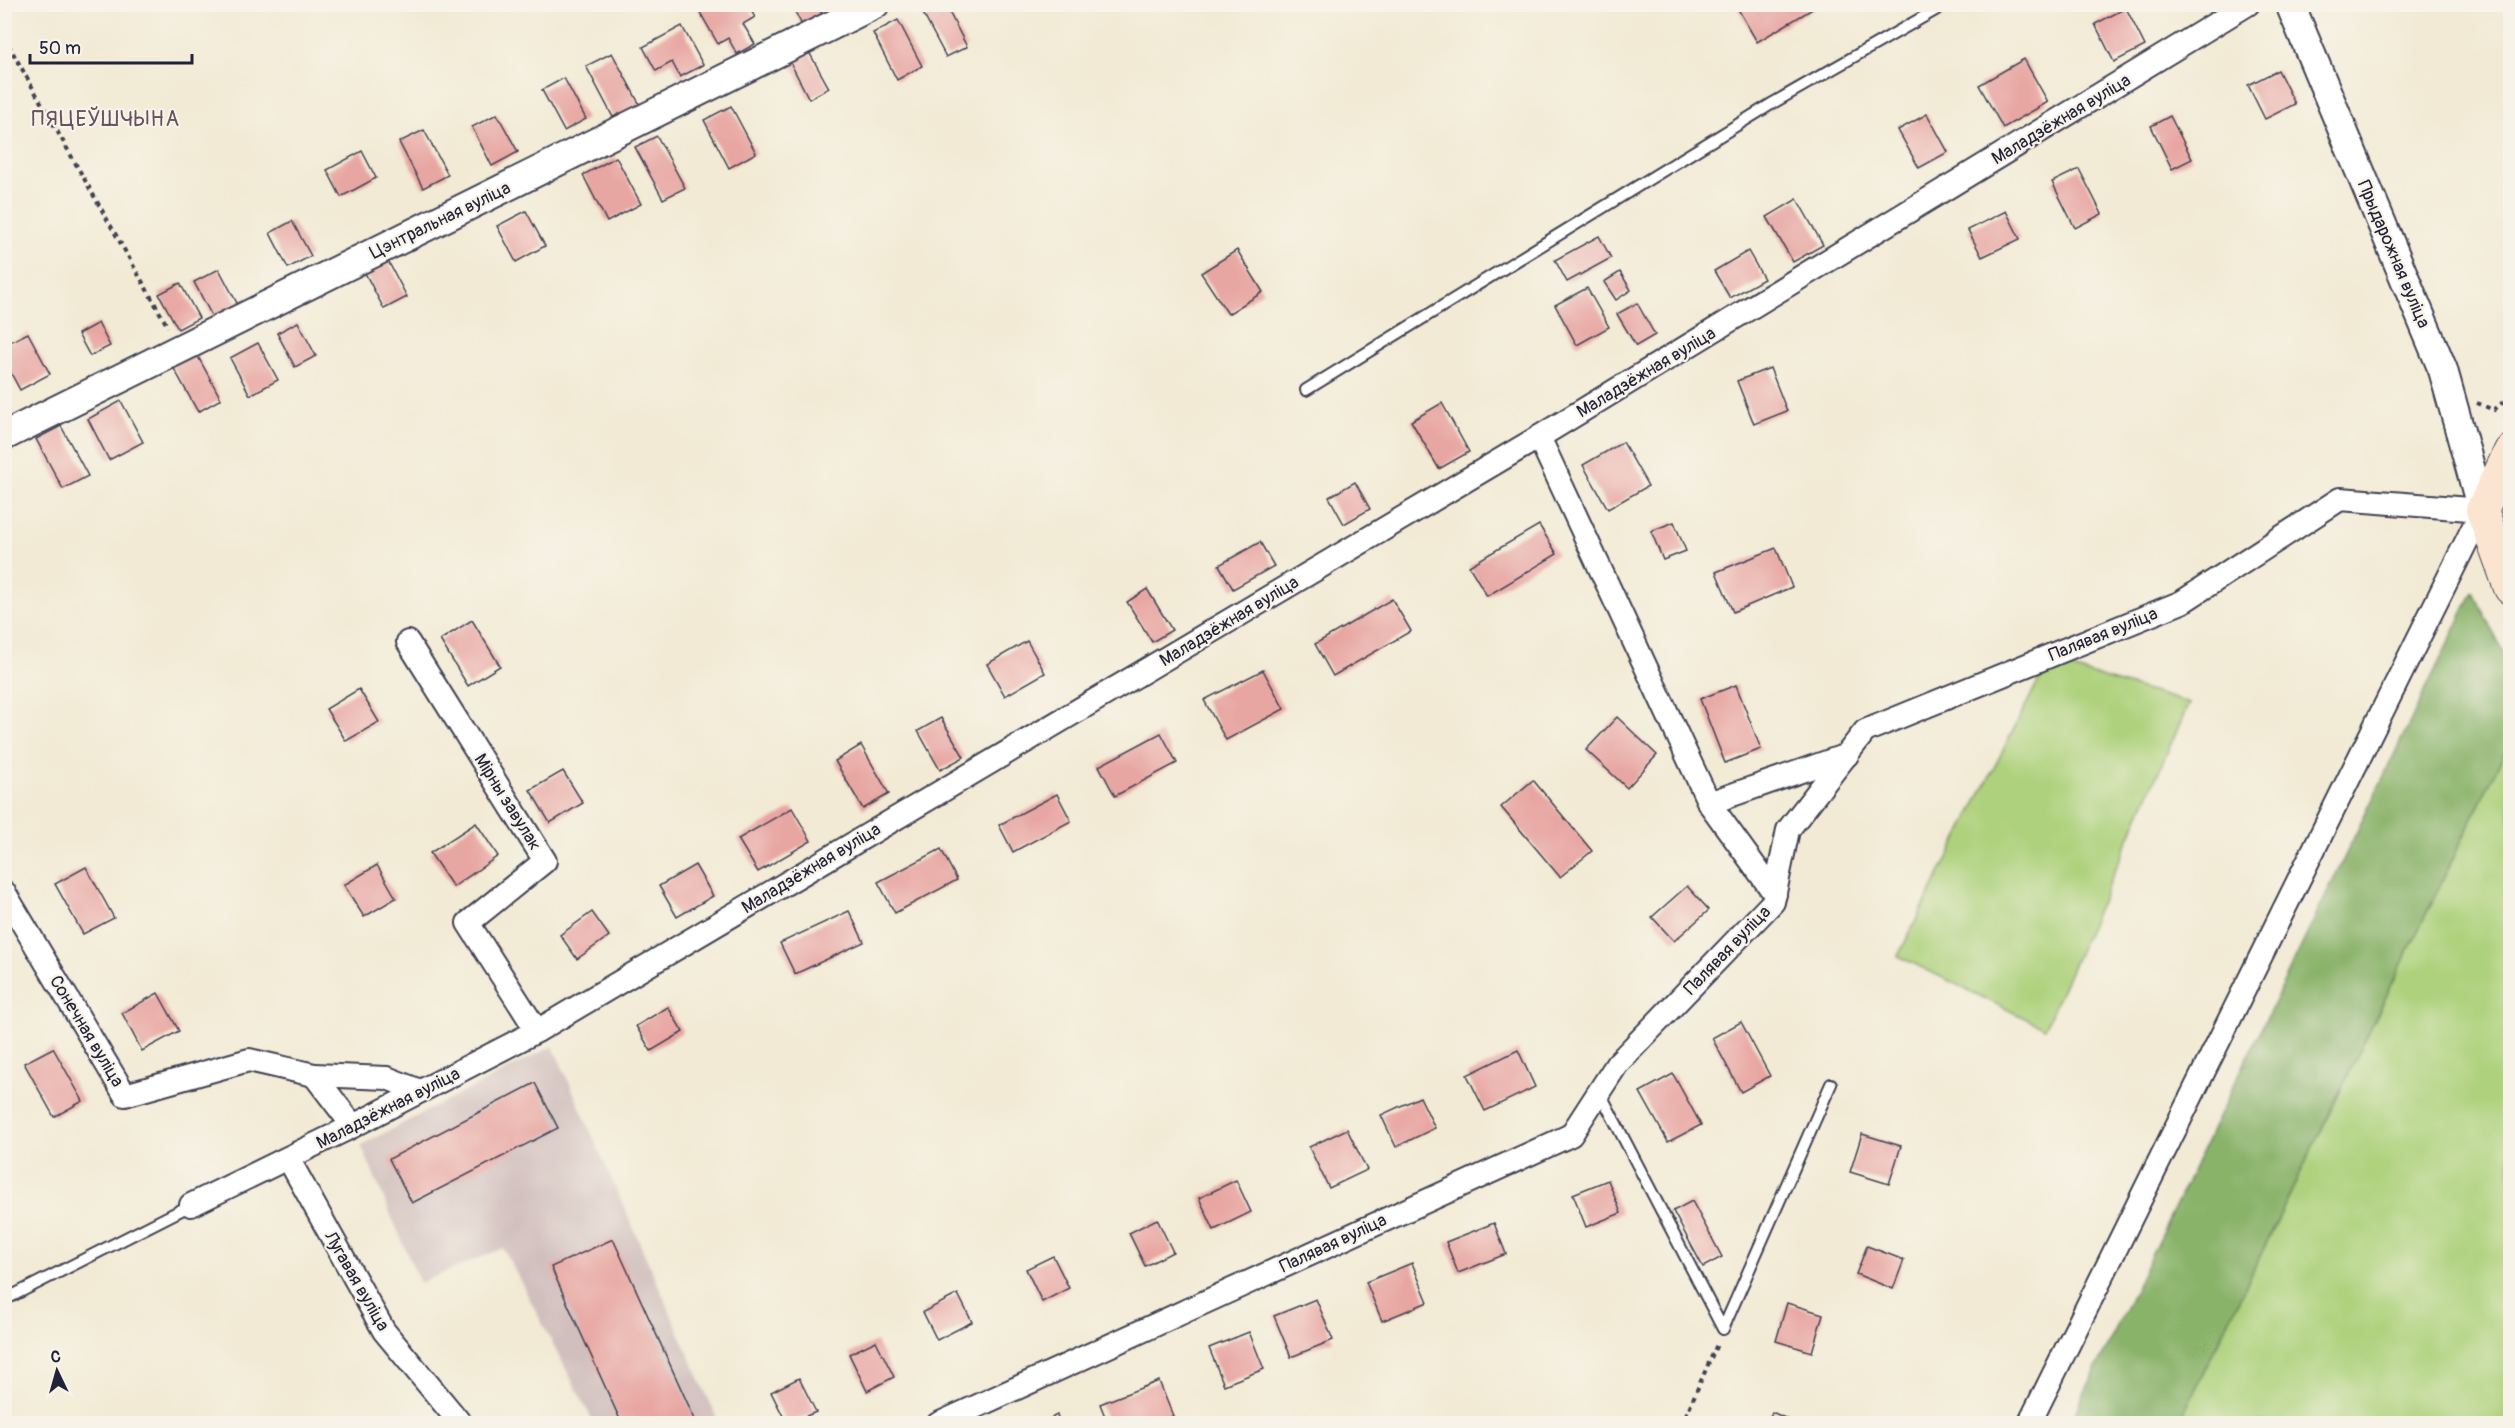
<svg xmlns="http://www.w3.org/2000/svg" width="2515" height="1428" viewBox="0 0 2515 1428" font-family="Pangolin,sans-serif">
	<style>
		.industrial { fill: #d1bfbd }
		.green { fill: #add17b; stroke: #687a5b; stroke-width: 1.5 }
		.forest { fill: #8ab36b; stroke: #566a53; stroke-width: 1.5 }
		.building { fill: #e8a6a2 }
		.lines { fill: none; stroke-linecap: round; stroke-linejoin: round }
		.service-casing { stroke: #414052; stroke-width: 14 }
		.minor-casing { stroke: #414052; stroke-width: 26 }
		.tertiary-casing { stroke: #414052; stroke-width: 32 }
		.secondary-casing { stroke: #414052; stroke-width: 34 }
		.path { stroke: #414052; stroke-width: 4; stroke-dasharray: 4.5 4.5; stroke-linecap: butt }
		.service { stroke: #fff; stroke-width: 10 }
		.minor { stroke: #fff; stroke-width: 22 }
		.tertiary { stroke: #fff; stroke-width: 28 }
		.secondary { stroke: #fce5d0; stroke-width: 32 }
		.labels { text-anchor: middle; stroke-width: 4.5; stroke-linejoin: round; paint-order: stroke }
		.street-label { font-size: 18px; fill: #22223b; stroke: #f7f3e8 }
		.quarter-label { font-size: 21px; letter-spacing: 1.5px; fill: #67505f; stroke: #f7f3e8 }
	</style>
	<rect width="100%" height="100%" fill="#f7f3e8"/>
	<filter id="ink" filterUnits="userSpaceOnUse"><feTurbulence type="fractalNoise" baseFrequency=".0167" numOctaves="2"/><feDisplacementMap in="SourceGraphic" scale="12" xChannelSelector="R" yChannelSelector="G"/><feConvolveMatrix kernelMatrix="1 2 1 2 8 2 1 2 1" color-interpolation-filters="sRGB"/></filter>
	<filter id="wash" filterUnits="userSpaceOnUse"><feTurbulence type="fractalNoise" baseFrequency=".008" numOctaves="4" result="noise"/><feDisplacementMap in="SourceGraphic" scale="24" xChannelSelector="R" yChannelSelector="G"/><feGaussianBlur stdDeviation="1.35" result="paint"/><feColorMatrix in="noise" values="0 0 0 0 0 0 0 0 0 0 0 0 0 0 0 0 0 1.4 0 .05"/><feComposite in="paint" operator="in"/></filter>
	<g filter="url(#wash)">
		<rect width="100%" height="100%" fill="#f2ead4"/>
		<polygon class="industrial" points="553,1046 719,1423 594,1423 503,1248 420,1283 361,1145"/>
		<g class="green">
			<polygon points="2048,662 2189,703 2045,1028 1898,956"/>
			<polygon points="2510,741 2510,1423 2179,1423"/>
		</g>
		<polygon class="forest" points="2473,592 2510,666 2510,741 2179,1423 2070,1423"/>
		<g id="blocks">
			<g class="building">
				<polygon points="701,4 747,4 755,17 743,24 755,44 737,54 728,38 718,44 697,7"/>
				<polygon points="791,4 817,4 822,14 802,25"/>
				<polygon points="921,4 945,4 967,47 946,57 919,6"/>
				<polygon points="1735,4 1821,4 1757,42"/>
				<polygon points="2126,8 2145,46 2114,62 2095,24"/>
				<polygon points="898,20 922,66 897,80 873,33"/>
				<polygon points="682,26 703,65 680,77 672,62 656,71 643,47"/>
				<polygon points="809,52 829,88 809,99 790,62"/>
				<polygon points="612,53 641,107 615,121 586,66"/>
				<polygon points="2024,59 2048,102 2003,128 1979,85"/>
				<polygon points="2278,70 2295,104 2265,119 2248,85"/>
				<polygon points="564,78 586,119 564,131 542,90"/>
				<polygon points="731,106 756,153 729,168 704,120"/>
				<polygon points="497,114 518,152 492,166 472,127"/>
				<polygon points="1927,114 1948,152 1919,168 1898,130"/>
				<polygon points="2170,116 2192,159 2172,169 2151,126"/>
				<polygon points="424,130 448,175 423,188 399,142"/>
				<polygon points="657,136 685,188 663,199 635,147"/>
				<polygon points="362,151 376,178 341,197 327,170"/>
				<polygon points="616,157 641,204 607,222 583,175"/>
				<polygon points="2079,169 2102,214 2075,228 2052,182"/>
				<polygon points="1797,199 1823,245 1793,262 1767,217"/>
				<polygon points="526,211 545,246 516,262 497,226"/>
				<polygon points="2006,211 2020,239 1982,257 1968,230"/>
				<polygon points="292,221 311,256 288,268 270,233"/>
				<polygon points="1599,236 1611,258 1567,282 1555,260"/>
				<polygon points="1237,250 1263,292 1228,314 1201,273"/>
				<polygon points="1748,251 1764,279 1730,298 1714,271"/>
				<polygon points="387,259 407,297 384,309 364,271"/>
				<polygon points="219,269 239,307 214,320 194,282"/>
				<polygon points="1620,272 1631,290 1616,300 1604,282"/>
				<polygon points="180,283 199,318 178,329 159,294"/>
				<polygon points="1587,288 1609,327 1577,345 1555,305"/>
				<polygon points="1637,303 1655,335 1636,346 1617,314"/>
				<polygon points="298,322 316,356 295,367 277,333"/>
				<polygon points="98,323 110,346 90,356 78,334"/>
				<polygon points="28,333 50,374 20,390 4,360 4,345"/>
				<polygon points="258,343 278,380 250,395 230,358"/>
				<polygon points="195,351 221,399 198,412 171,363"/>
				<polygon points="1770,368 1787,411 1754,424 1737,381"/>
				<polygon points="121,401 143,442 109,460 88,419"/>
				<polygon points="1442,403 1469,452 1439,469 1411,421"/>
				<polygon points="61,426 88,476 63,489 36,439"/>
				<polygon points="1623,442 1648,486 1608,509 1583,465"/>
				<polygon points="1355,482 1370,509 1344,524 1329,497"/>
				<polygon points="1674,522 1686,551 1663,560 1651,531"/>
				<polygon points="1539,525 1557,554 1487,596 1469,566"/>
				<polygon points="1260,542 1274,566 1233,589 1219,565"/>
				<polygon points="1776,548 1792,587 1733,612 1716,572"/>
				<polygon points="1147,589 1172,630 1152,642 1127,602"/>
				<polygon points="1392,599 1411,631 1333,676 1315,644"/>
				<polygon points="472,620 500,666 468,686 440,640"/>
				<polygon points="1027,641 1045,673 1005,696 987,664"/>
				<polygon points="1263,670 1284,709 1226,740 1204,700"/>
				<polygon points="1736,685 1761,749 1725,763 1700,699"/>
				<polygon points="359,689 379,722 346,741 326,709"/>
				<polygon points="1617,717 1657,755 1627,788 1586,750"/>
				<polygon points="941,718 964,757 940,770 918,731"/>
				<polygon points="1161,733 1177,763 1115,796 1099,766"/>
				<polygon points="861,745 889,794 863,809 835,761"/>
				<polygon points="563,771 583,803 550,823 530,790"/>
				<polygon points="1533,780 1592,851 1560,877 1501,807"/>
				<polygon points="1057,794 1071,821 1013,852 999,825"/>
				<polygon points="792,808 811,841 758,872 738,839"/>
				<polygon points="476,823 498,856 453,887 430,853"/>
				<polygon points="941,849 957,880 895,913 878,882"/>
				<polygon points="377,865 396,898 364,917 344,885"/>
				<polygon points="695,865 713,896 677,917 659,886"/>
				<polygon points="86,867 114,918 83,934 55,884"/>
				<polygon points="1687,886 1709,910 1674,941 1652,917"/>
				<polygon points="849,911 864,942 795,974 780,943"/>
				<polygon points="592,912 609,936 577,959 560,935"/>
				<polygon points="158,993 179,1031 142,1051 122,1013"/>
				<polygon points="668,1007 683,1032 651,1051 636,1026"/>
				<polygon points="1741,1022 1770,1076 1741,1092 1712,1038"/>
				<polygon points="53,1048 83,1101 54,1117 24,1063"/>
				<polygon points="1518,1050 1535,1087 1485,1111 1467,1075"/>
				<polygon points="1673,1074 1701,1125 1668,1142 1640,1092"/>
				<polygon points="535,1083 558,1128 412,1203 389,1159"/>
				<polygon points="1420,1097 1435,1128 1396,1147 1381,1115"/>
				<polygon points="1347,1129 1367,1170 1329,1188 1309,1147"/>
				<polygon points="1862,1134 1901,1146 1889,1184 1850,1172"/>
				<polygon points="1236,1180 1251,1212 1214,1230 1199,1198"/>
				<polygon points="1608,1180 1621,1213 1586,1227 1573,1194"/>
				<polygon points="1692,1201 1722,1257 1703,1267 1673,1211"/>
				<polygon points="1157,1219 1173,1252 1145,1266 1129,1233"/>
				<polygon points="1494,1223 1506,1254 1458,1273 1446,1242"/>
				<polygon points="613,1239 697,1424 622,1424 551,1267"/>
				<polygon points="1867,1246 1904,1260 1893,1289 1856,1274"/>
				<polygon points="1053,1256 1069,1288 1042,1302 1026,1269"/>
				<polygon points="1412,1263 1428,1302 1382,1321 1366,1282"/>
				<polygon points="958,1294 972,1322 937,1340 923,1312"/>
				<polygon points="1316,1299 1333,1340 1291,1357 1274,1316"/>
				<polygon points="1787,1303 1823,1314 1812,1352 1776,1341"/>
				<polygon points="1249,1332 1264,1369 1224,1385 1209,1348"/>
				<polygon points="876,1341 894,1377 867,1391 849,1354"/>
				<polygon points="799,1378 816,1412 787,1424 771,1392"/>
				<polygon points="1159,1381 1173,1416 1155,1424 1108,1424 1100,1404"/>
				<polygon points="1772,1412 1798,1424 1767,1424"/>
				<polygon points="1057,1415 1061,1424 1039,1424"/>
			</g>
		</g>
	</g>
	<g filter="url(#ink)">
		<use href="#blocks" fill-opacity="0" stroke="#414052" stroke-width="1.5"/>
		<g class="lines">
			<g class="service-casing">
				<g id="service">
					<polyline points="1306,390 1773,103 1946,4"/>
					<polyline points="1599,1091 1723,1329 1831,1084"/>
					<polyline points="4,1300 191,1205"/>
				</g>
			</g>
			<g class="minor-casing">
				<g id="minor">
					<polyline points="1539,437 1709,803 1847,755"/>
					<polyline points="408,642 545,861 468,923 537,1031"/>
					<polyline points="1709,803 1775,894"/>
					<polyline points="4,892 125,1095 249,1060 314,1075 353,1126"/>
					<polyline points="314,1075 387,1078 420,1091"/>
					<polyline points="288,1158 384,1331 461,1424"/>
					<polyline points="191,1205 353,1126 537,1031 1539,437 2248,4"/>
					<polyline points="938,1424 1571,1135 1617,1064 1773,902 1788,830 1865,731 2182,602 2340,499 2482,510 2029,1424"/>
				</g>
			</g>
			<g class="tertiary-casing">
				<g id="tertiary">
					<polyline points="2290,4 2443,370 2482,510"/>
					<polyline points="4,436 875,4"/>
				</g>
			</g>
			<g class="secondary-casing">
				<polyline id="secondary" points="2510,451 2482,510 2510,588"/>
			</g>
			<g class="path">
				<polyline points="4,37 168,327"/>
				<polyline points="2477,403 2494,410 2510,396"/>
				<polyline points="1682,1424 1718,1342"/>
			</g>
			<use href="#service" class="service"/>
			<use href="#minor" class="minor"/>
			<use href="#tertiary" class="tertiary"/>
			<use href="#secondary" class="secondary"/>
		</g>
	</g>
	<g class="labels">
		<g class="street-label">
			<text transform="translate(2061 119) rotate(-31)" y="6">Маладзёжная вуліца</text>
			<text transform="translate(440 220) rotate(-26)" y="6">Цэнтральная вуліца</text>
			<text transform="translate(2394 254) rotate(67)" y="6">Прыдарожная вуліца</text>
			<text transform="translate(1646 372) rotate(-31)" y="6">Маладзёжная вуліца</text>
			<text transform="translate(1229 621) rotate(-31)" y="6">Маладзёжная вуліца</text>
			<text transform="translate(2103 634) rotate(-22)" y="6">Палявая вуліца</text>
			<text transform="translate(508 802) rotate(58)" y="6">Мірны завулак</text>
			<text transform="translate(811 868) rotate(-31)" y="6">Маладзёжная вуліца</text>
			<text transform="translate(1727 950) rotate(-46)" y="6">Палявая вуліца</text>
			<text transform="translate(87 1031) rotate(59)" y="6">Сонечная вуліца</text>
			<text transform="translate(388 1108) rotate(-27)" y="6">Маладзёжная вуліца</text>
			<text transform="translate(1333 1243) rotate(-25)" y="6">Палявая вуліца</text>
			<text transform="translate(357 1281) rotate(60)" y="6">Лугавая вуліца</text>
		</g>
		<g class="quarter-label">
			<text x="106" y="126">ПЯЦЕЎШЧЫНА</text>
		</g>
	</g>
	<rect width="2515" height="1428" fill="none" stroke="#f7f3e8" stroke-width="24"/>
	<g transform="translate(57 1371) rotate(355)" stroke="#f7f3e8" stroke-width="4.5" paint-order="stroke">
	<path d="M0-4.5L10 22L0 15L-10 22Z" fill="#22223b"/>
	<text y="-9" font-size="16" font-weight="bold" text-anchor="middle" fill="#22223b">С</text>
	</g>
	<path d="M30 54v9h162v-9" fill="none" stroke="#22223b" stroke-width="3"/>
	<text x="39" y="54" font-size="18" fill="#22223b" stroke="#f7f3e8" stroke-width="4.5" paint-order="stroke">50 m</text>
</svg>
